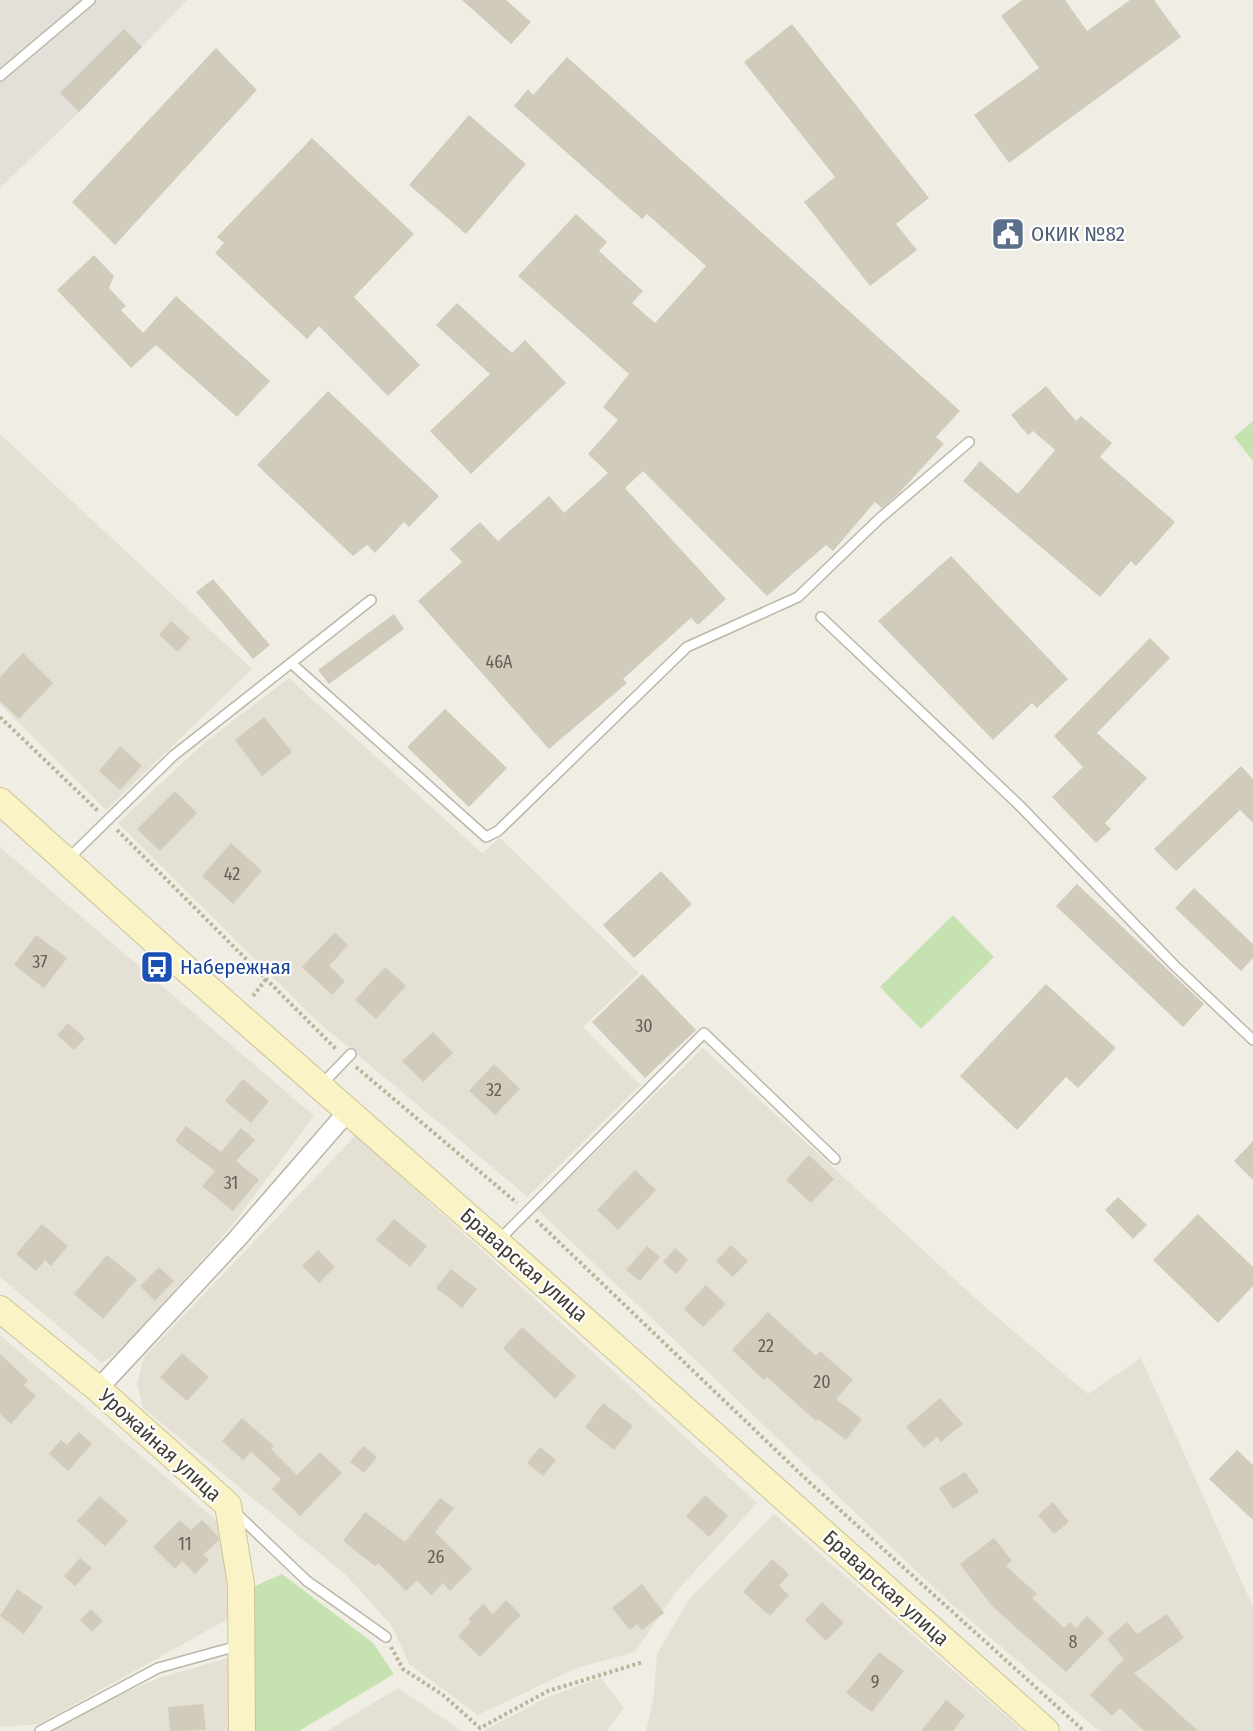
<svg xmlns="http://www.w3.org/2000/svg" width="1253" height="1731" viewBox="0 0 1253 1731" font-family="'Fira Sans Condensed',sans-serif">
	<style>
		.residential { fill: #e4e0d3 }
		.industrial { fill: #e3dfd9 }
		.green { fill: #c6e2b0 }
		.building { fill: #d1cbbb }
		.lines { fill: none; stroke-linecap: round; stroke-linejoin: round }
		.lane-casing { stroke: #bbb6a8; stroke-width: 12 }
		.street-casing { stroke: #bbb6a8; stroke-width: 21 }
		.secondary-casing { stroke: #cdc497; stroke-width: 28 }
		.path { stroke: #bcb39a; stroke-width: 4; stroke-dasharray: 3 3; stroke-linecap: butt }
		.lane { stroke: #fff; stroke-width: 9 }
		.street { stroke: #fff; stroke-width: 18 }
		.secondary { stroke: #faf3c5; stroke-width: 26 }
		.labels { text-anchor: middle; stroke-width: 4.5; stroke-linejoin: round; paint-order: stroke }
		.number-label { font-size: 18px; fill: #666156 }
		.service-label { font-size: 21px; fill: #4e5e75; stroke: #fff; text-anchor: start }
		.transit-label { font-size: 21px; fill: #164399; stroke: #fff; text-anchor: start }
		.street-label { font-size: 21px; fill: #423e35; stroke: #fff }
	</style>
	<rect width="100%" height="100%" fill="#f0eee4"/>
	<g class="residential">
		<polygon points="0,434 252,669 106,810 0,704"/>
		<polygon points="289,678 482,853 500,838 639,973 583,1027 640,1085 528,1197 317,1021 118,823 203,744"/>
		<polygon points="0,847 314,1116 230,1228 123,1348 102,1363 0,1277"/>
		<polygon points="703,1048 985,1307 1088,1394 1141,1358 1253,1607 1253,1731 1099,1731 948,1601 537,1209"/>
		<polygon points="356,1135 757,1503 675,1593 635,1652 574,1669 478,1715 409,1664 392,1626 346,1575 143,1408 137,1384 144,1357"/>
		<polygon points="0,1335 224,1527 228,1619 39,1724 0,1727"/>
		<polygon points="774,1514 1023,1731 646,1731 654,1694 657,1654 690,1598"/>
		<polygon points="228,1658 228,1731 32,1731 162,1677"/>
		<polygon points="601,1678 624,1708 607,1731 483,1731 550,1696"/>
		<polygon points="398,1688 462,1731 327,1731"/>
	</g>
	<polygon class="industrial" points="0,0 187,0 79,112 0,188"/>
	<g class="green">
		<polygon points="1253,421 1253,461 1234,437"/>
		<polygon points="953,915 994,957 921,1029 880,987"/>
		<polygon points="282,1574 373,1643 394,1674 299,1731 253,1731 246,1590"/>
	</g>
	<g class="building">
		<polygon points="462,0 506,0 531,22 511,44"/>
		<polygon points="1022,0 1065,0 1087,31 1130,0 1154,0 1181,37 1009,163 974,115 1039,68 1001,16"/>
		<polygon points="792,24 929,198 896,224 917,250 870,286 804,202 835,177 744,62"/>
		<polygon points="124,29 142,47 79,112 60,93"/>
		<polygon points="216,48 257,90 115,245 72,202"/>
		<polygon points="567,57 960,411 936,437 944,444 899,493 882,508 875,502 833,551 826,545 767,596 643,471 625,488 726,599 698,625 691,618 623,679 627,683 549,749 418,601 462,562 450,549 480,522 498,541 549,496 564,513 608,473 588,454 618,420 603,407 629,374 518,276 576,214 607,242 599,251 643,291 632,303 655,323 706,266 647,214 642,219 514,106 528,89 533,95"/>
		<polygon points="469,115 526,164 466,234 409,185"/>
		<polygon points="312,138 414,234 354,297 420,365 388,396 319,326 307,339 215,253 224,243 217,237"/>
		<polygon points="94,255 114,276 109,288 126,306 121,310 143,333 176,296 270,381 237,417 156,345 131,368 57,290"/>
		<polygon points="457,303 512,353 525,340 566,383 471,474 430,431 490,374 436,325"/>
		<polygon points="1046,386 1076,421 1081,416 1112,443 1100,457 1175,522 1136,566 1131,561 1100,597 963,481 980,461 1018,494 1055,450 1033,431 1028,435 1011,415"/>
		<polygon points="328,391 439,496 409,527 404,522 375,553 367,545 353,556 257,465"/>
		<polygon points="951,556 1068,679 1037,708 1032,703 993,740 878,621"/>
		<polygon points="213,579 270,645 253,659 196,592"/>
		<polygon points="394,614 404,629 329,684 318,670"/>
		<polygon points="171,621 190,638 178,652 159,635"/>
		<polygon points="1150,638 1170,658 1097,733 1147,778 1105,823 1111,829 1096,843 1052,797 1083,767 1054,736"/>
		<polygon points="23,653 53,683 19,719 0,701 0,677"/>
		<polygon points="445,709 507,768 469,807 407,747"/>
		<polygon points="264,717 292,752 262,776 235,740"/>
		<polygon points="120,746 142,766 120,790 99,771"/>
		<polygon points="1241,766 1253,779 1253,823 1240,810 1176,871 1154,849"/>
		<polygon points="175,791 197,813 160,851 137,829"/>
		<polygon points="231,843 262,871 233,904 202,876"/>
		<polygon points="661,871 692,904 634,958 603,925"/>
		<polygon points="1077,884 1204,1004 1183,1027 1056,906"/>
		<polygon points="1194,888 1253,944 1253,958 1241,971 1175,908"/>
		<polygon points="335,932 348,945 329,966 345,981 332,995 302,967"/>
		<polygon points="36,935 67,958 44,988 14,965"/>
		<polygon points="385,967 406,986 376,1019 355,1000"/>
		<polygon points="642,974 696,1030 645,1078 592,1022"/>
		<polygon points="1046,984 1116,1048 1078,1088 1066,1077 1017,1130 960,1076"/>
		<polygon points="68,1023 85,1038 74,1050 57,1035"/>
		<polygon points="433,1032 453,1053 423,1082 402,1061"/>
		<polygon points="494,1064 520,1089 495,1115 469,1091"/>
		<polygon points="243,1079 269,1101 251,1123 225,1101"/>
		<polygon points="186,1126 221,1152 241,1128 255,1140 236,1161 259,1180 233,1211 202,1186 215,1171 175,1141"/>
		<polygon points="1253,1141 1253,1180 1234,1161"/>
		<polygon points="809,1155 834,1179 811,1203 786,1180"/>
		<polygon points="635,1170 656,1190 618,1230 597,1210"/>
		<polygon points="1118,1197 1147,1225 1133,1239 1105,1210"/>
		<polygon points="1198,1214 1253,1267 1253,1286 1218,1323 1153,1260"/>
		<polygon points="394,1219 427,1246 410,1267 376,1240"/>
		<polygon points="42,1224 68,1246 51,1266 45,1260 36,1271 16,1254"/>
		<polygon points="731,1245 748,1261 733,1277 716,1261"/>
		<polygon points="647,1246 660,1257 640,1281 626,1270"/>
		<polygon points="675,1248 688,1260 676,1274 663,1262"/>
		<polygon points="318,1250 335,1267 319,1283 302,1266"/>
		<polygon points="107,1255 137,1279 103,1319 74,1294"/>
		<polygon points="159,1267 174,1281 155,1301 140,1286"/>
		<polygon points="451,1269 477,1289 462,1308 436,1288"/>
		<polygon points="706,1285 726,1304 703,1327 684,1309"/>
		<polygon points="768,1312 816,1356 820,1351 853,1380 836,1399 862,1419 846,1440 818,1419 816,1421 767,1377 764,1380 732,1350"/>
		<polygon points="522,1327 576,1376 555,1399 503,1348"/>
		<polygon points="182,1353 209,1377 187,1401 160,1377"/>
		<polygon points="0,1354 28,1380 24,1385 36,1396 11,1424 0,1414"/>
		<polygon points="940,1398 963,1424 941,1442 937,1437 924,1448 906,1427"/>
		<polygon points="603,1403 633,1426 614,1450 585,1427"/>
		<polygon points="242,1418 274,1446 271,1449 297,1475 320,1452 342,1473 300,1516 272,1489 281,1479 251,1452 243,1460 222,1441"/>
		<polygon points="79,1432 92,1444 68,1471 49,1454 61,1440 67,1445"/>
		<polygon points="363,1446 377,1457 364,1473 350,1462"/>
		<polygon points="540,1447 556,1460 543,1476 527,1463"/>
		<polygon points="1237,1450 1253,1465 1253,1520 1209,1479"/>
		<polygon points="965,1472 979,1492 953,1509 939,1488"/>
		<polygon points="705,1495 728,1516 709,1537 686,1516"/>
		<polygon points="100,1496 128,1521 105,1546 77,1521"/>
		<polygon points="440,1498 454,1508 435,1532 472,1569 450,1591 443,1583 431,1595 417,1580 406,1591 378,1563 375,1566 343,1541 365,1512 405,1542"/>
		<polygon points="1053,1502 1069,1522 1054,1534 1038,1515"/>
		<polygon points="180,1520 191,1530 202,1520 218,1536 219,1540 203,1555 209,1560 195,1574 182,1561 175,1569 153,1547"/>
		<polygon points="994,1538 1012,1561 1006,1566 1037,1594 1032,1598 1064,1628 1070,1622 1076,1628 1087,1616 1104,1633 1066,1672 992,1606 960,1564"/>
		<polygon points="80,1558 92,1568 75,1586 64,1576"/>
		<polygon points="772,1559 789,1574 779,1586 789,1595 770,1616 743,1592"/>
		<polygon points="642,1584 664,1613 642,1630 637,1624 630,1630 612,1608"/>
		<polygon points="17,1589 43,1607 24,1634 0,1616"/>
		<polygon points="506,1600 521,1615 480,1657 458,1636 471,1622 468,1619 483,1604 493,1614"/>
		<polygon points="822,1602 844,1623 826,1641 805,1620"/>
		<polygon points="91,1609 103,1621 92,1632 80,1620"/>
		<polygon points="1167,1614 1184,1638 1134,1673 1198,1731 1144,1731 1120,1708 1112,1716 1090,1695 1124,1659 1107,1639 1127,1622 1137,1634"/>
		<polygon points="879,1652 904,1671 872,1712 846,1693"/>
		<polygon points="946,1700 965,1715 953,1731 921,1731"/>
		<polygon points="203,1704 206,1730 170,1731 168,1707"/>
	</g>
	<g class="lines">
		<g class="lane-casing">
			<g id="lane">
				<polyline points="0,76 90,0"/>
				<polyline points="821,617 1019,805 1175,966 1253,1040"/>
				<polyline points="291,663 486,837 498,831 687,647 798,597 879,519 969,442"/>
				<polyline points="67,860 173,756 371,600"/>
				<polyline points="322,1084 351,1054"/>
				<polyline points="499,1240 704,1033 835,1159"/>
				<polyline points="236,1513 307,1581 386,1637"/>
				<polyline points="40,1731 158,1668 241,1645"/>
			</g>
		</g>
		<g class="street-casing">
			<polyline id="street" points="98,1389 237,1239 348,1111"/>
		</g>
		<g class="secondary-casing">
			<g id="secondary">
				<polyline points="0,801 168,953 497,1242 1046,1731"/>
				<polyline points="0,1309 98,1389 228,1505 241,1584 242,1731"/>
			</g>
		</g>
		<g class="path">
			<polyline points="0,717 99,812"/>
			<polyline points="117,830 337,1050"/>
			<polyline points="253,996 267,978"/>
			<polyline points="356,1067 517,1203"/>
			<polyline points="536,1220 808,1481 1084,1731"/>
			<polyline points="391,1647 403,1669 443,1695 480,1728 548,1691 643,1662"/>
		</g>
		<use href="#lane" class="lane"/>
		<use href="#street" class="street"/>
		<use href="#secondary" class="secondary"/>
	</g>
	<defs>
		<g id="civic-square" transform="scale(1.725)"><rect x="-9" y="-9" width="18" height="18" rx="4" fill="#5c6f8a" stroke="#fff"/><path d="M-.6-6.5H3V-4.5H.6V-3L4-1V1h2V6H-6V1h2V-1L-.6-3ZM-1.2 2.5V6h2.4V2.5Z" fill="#fff"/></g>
		<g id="bus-square" transform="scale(1.725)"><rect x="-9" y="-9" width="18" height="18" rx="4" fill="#1a4fb4" stroke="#fff"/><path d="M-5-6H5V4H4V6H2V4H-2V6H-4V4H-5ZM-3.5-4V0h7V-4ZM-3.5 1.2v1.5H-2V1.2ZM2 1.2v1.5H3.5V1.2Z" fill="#fff"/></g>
	</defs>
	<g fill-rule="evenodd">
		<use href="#civic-square" x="1008" y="234"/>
		<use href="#bus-square" x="157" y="967"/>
	</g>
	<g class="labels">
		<g class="number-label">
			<text x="499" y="668">46А</text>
			<text x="232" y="880">42</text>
			<text x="40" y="968">37</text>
			<text x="644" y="1032">30</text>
			<text x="494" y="1096">32</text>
			<text x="231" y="1189">31</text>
			<text x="766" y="1352">22</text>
			<text x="822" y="1388">20</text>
			<text x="185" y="1550">11</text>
			<text x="436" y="1563">26</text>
			<text x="1073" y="1648">8</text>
			<text x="875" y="1688">9</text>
		</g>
		<g class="service-label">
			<text x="1031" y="241">ОКИК №82</text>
		</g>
		<g class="transit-label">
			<text x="180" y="974">Набережная</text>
		</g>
		<g class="street-label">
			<text transform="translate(524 1265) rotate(41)" y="7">Браварская улица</text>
			<text transform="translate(160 1445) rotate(42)" y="7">Урожайная улица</text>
			<text transform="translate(886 1588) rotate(42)" y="7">Браварская улица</text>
		</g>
	</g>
</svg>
